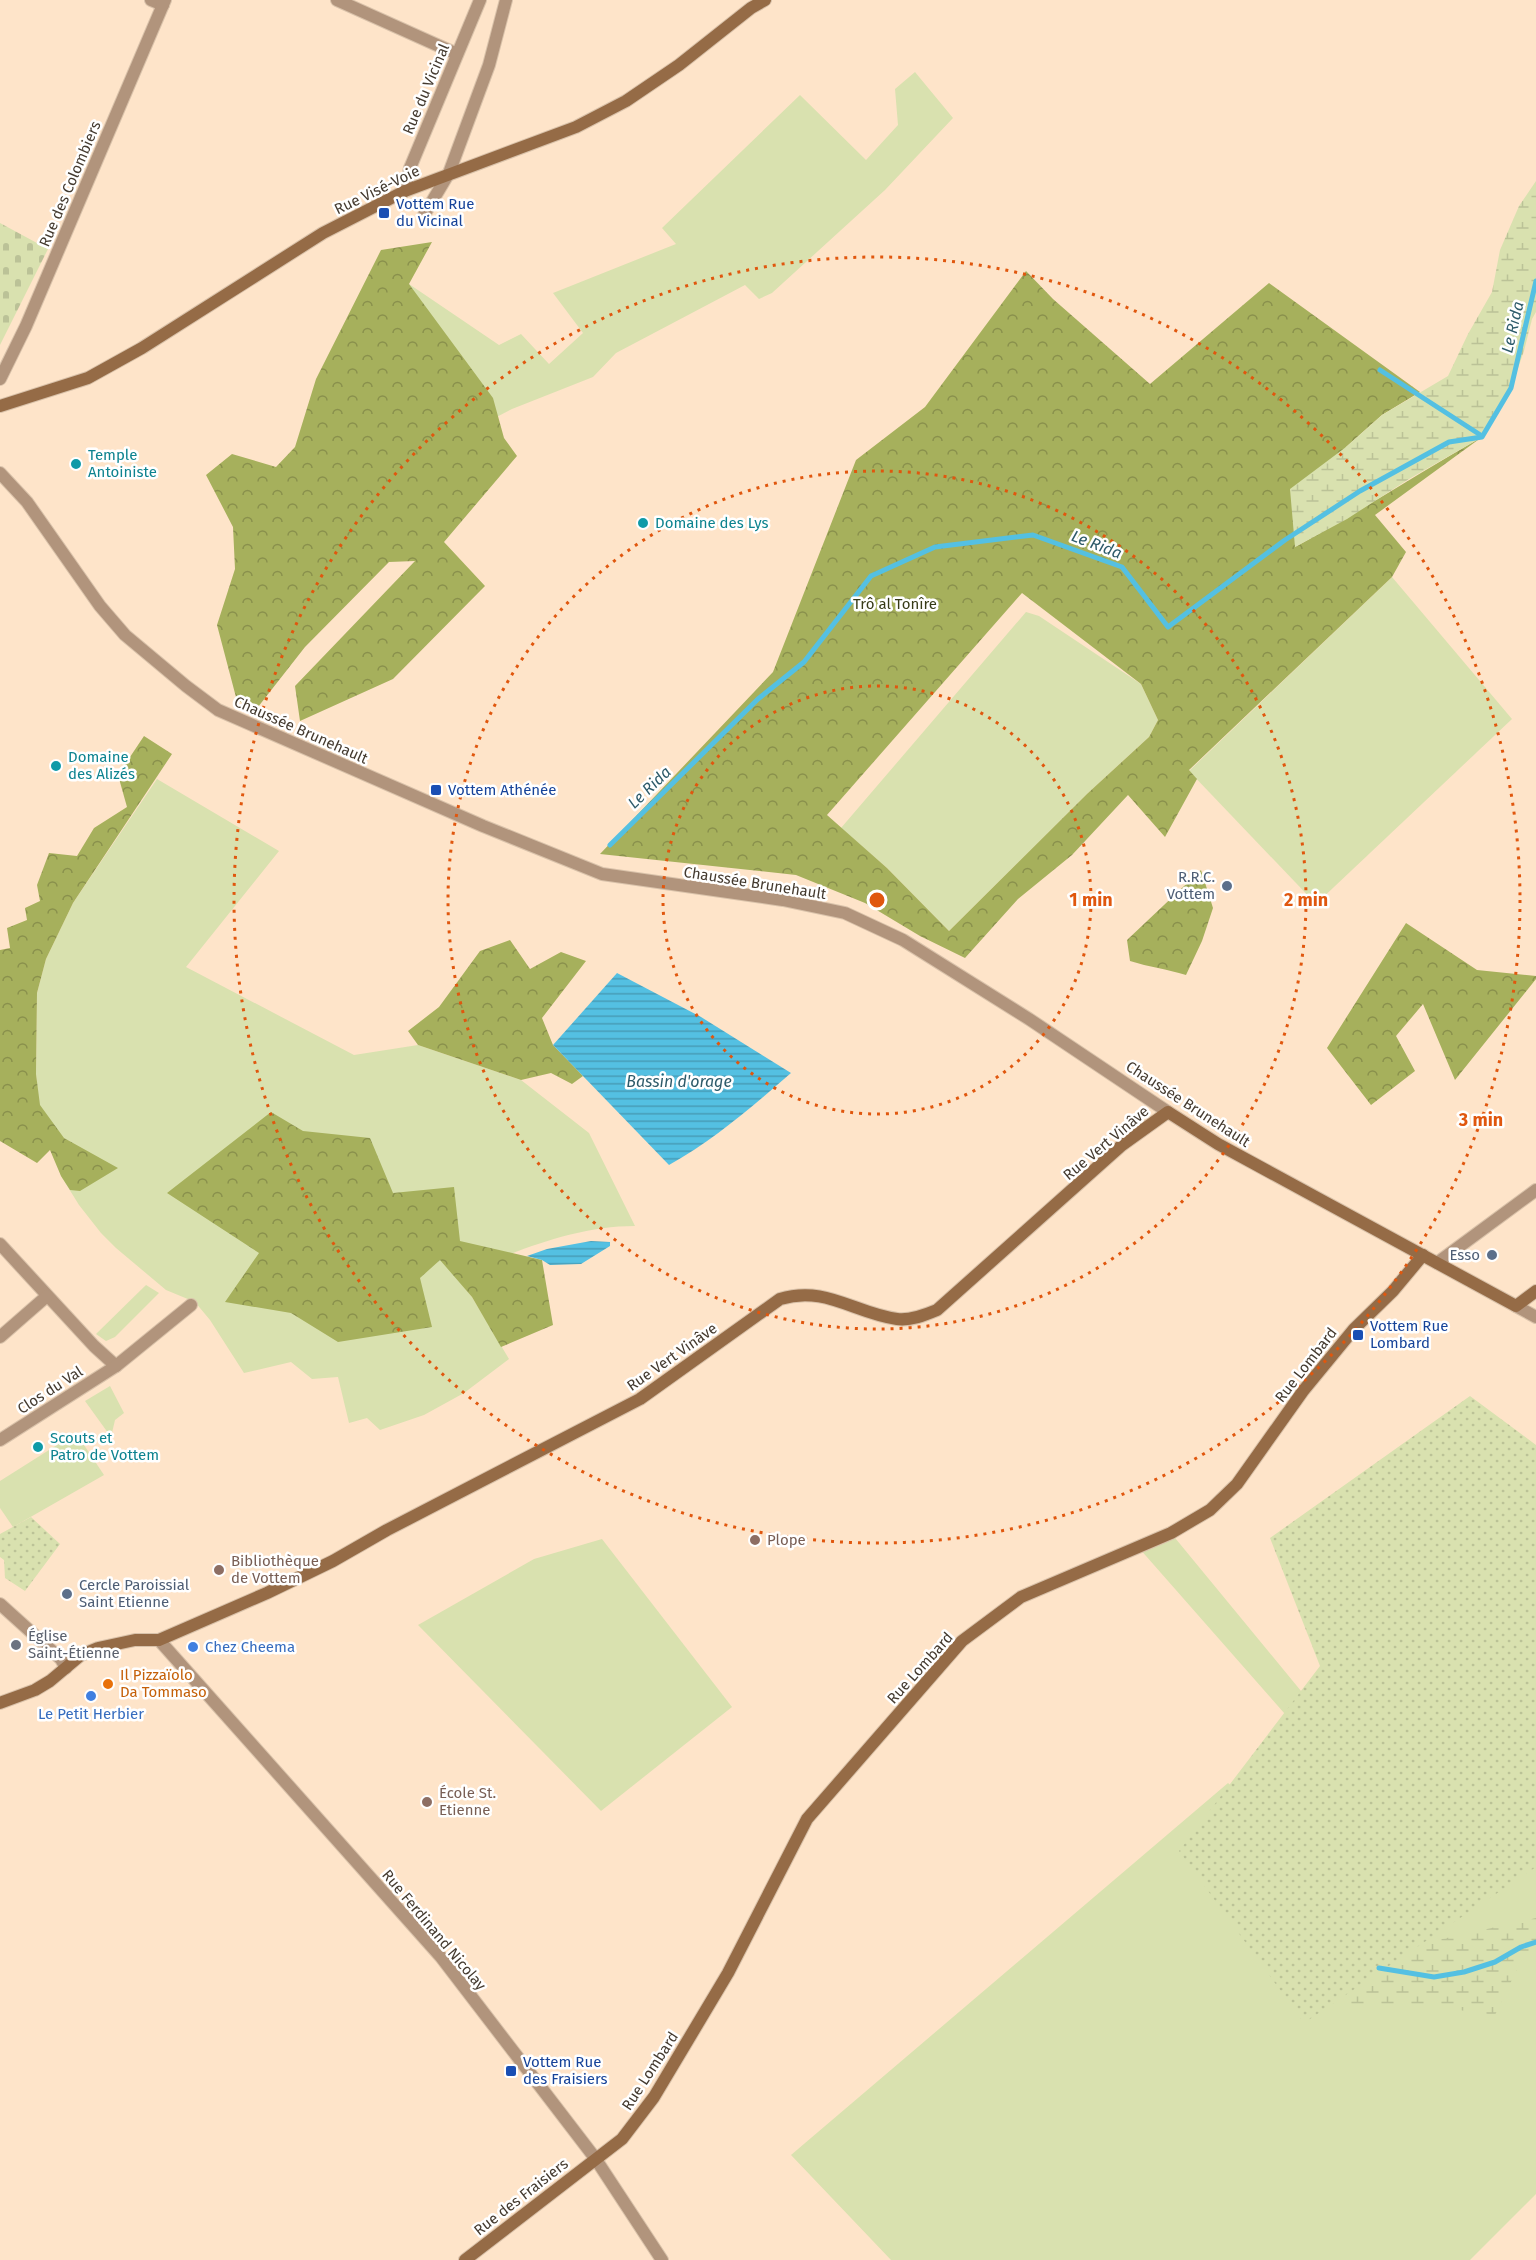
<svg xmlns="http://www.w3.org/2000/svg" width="1536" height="2260" viewBox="0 0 1536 2260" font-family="'Fira Sans',sans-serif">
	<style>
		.grass { fill: #d9e1af }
		.forest { fill: url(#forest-crowns); fill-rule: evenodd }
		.wetland { fill: url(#wetland-marsh) }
		.cemetery { fill: url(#cemetery-stones) }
		.park { fill: url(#park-dots) }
		.water { fill: url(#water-rules) }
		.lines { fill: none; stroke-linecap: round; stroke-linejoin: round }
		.stream { stroke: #54c0e2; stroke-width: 5 }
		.street-casing { stroke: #d9c2aa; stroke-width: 14 }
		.secondary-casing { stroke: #d9c2aa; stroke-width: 14 }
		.street { stroke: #b1947c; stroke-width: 12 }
		.secondary { stroke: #956b46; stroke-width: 12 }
		.ring { fill: none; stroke: #e0570e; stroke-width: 3; stroke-dasharray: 3 6 }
		.transit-dot { fill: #1a4fb4; stroke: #fff; stroke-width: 2 }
		.culture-dot { fill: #0f9aa8; stroke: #fff; stroke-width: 2 }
		.service-dot { fill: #5c6f8a; stroke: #fff; stroke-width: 2 }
		.education-dot { fill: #8d6e63; stroke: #fff; stroke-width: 2 }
		.worship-dot { fill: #6b7280; stroke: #fff; stroke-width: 2 }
		.shop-dot { fill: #3f7fe0; stroke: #fff; stroke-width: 2 }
		.food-dot { fill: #e8710a; stroke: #fff; stroke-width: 2 }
		.labels { text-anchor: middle; stroke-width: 5; stroke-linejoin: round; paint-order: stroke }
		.street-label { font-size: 15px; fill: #443a2f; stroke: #fff }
		.transit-label { font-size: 15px; fill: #164399; stroke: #fff; text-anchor: start }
		.culture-label { font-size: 15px; fill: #0d838f; stroke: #fff; text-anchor: start }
		.park-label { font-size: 15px; fill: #373b17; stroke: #fff }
		.service-label { font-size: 15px; fill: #4e5e75; stroke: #fff; text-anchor: end }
		.education-label { font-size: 15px; fill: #785e54; stroke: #fff; text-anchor: start }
		.worship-label { font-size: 15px; fill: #5b616d; stroke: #fff; text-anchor: start }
		.shop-label { font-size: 15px; fill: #366cbe; stroke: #fff; text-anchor: start }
		.food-label { font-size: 15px; fill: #c56008; stroke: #fff; text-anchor: start }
		.water-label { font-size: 16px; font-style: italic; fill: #2e5b6a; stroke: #fff }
		.centre { fill: #e0570e; stroke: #fff; stroke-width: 3 }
		.ring-label { font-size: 18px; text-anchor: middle; font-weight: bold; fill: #e0570e; stroke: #fff; stroke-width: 5; stroke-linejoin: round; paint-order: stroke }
	</style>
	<defs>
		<pattern id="forest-crowns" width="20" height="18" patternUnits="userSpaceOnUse" patternTransform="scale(1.5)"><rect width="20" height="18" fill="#a6b05c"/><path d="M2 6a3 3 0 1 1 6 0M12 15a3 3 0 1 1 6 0" fill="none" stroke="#89904c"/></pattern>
		<pattern id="wetland-marsh" width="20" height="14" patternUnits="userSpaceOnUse" patternTransform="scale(1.5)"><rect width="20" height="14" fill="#d9e1af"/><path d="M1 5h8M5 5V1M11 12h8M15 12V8" fill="none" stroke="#bbc297"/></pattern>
		<pattern id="cemetery-stones" width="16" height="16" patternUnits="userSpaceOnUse" patternTransform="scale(1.5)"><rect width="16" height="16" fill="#d9e1af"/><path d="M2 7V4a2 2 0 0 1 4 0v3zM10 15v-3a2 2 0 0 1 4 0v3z" fill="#bbc297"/></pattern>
		<pattern id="park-dots" width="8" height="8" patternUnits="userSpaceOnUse" patternTransform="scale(1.5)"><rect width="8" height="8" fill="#d9e1af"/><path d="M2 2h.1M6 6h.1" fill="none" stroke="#bbc297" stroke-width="1.8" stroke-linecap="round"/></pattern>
		<pattern id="water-rules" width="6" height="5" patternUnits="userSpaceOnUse" patternTransform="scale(1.5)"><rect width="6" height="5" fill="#54c0e2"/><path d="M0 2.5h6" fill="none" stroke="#479db8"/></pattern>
	</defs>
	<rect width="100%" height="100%" fill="#fee4c9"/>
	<g class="grass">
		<polygon points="915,72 953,118 885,190 772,293 759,299 745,285 616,353 593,377 512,409 319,510 409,284 499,345 521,334 549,364 583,333 553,293 676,244 662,228 800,95 866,160 898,125 895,89"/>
		<polygon points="1392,577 1512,719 1316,904 1189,771"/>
		<polygon points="1026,612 1039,616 1141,684 1158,720 1149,737 1088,793 949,931 887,868 841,828"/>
		<path d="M157,779L279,851L186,967L354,1055L418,1045L521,1080L589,1133L635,1226C572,1226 513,1253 455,1276L472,1297L509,1359L464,1393L424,1415L380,1430L367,1418L349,1423L338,1377L312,1379L291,1362L244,1373L210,1320L195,1302L166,1290L116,1248L101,1233L79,1205L61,1176L39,1105L36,1074L37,993L46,959L73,903Z"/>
		<polygon points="146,1285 159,1293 115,1337 106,1341 96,1334"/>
		<polygon points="110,1386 124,1413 115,1420 111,1437 85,1401"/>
		<polygon points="76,1433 104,1475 13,1527 0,1508 0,1481"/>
		<polygon points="1171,1533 1315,1708 1536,1587 1536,2194 1470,2260 891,2260 791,2155 1228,1783 1306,1849 1364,1804 1139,1548"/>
		<polygon points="602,1539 732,1707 601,1811 418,1625 534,1559"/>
	</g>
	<g class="forest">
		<polygon points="432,242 409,284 493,398 504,438 517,456 444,542 485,586 393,679 300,721 295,686 415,561 389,562 305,647 258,707 237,701 217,625 235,569 233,527 206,475 232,454 276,467 295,447 316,379 381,250"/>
		<path d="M1026,271L1053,299L1150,384L1269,283L1420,392L1382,415L1346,447L1295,547C1359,512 1419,473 1482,437L1375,515L1406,552L1392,577L1189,770L1197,779L1165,837L1128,795L1072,855L1018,899L965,958L920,936L865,903L796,875L600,854L773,672L856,460L925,407ZM1022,593L1141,684L1158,720L1149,737L1088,793L949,931L887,868L827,815Z"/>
		<polygon points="144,736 172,754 73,903 46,959 37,993 36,1074 40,1105 64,1138 118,1168 80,1191 70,1190 61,1176 50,1150 37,1163 0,1141 0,950 10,948 7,928 27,920 25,908 40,901 37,885 49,853 77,856 94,828 127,807 118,775"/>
		<path d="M1201,870L1213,908L1202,941L1186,975C1167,969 1149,967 1130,961L1127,940Z"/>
		<polygon points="1406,923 1477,970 1536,976 1536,979 1455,1080 1423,1004 1396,1036 1415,1071 1371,1105 1327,1048"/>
		<polygon points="510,940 530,969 561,952 586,961 542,1018 553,1045 583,1076 572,1084 551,1073 521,1080 418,1045 408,1031 439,1007 480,951"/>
		<polygon points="271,1112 303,1131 370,1138 393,1193 454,1187 460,1241 542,1260 553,1325 501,1347 472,1297 440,1260 420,1278 432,1327 338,1342 291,1313 225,1302 259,1253 167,1193"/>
	</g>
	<g class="wetland">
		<polygon points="1536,181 1536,312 1532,319 1524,351 1511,388 1482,437 1409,479 1347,519 1295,547 1290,489 1346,447 1382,415 1448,376 1468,334 1492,292 1500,250 1519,206"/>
		<polygon points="1536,1918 1536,1957 1521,1961 1495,2015 1415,2004 1319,2007 1317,1967"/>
	</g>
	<polygon class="cemetery" points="0,223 48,249 0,345"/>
	<g class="park">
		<polygon points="1470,1396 1536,1445 1536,1867 1304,2023 1179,1851 1320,1666 1270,1538"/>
		<polygon points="31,1517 60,1544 25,1591 5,1578 4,1560 0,1557 0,1534"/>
	</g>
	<g class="water">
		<path d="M617,973L701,1017L791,1073C752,1107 714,1140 669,1165L553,1045Z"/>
		<polygon points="591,1241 610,1242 610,1246 581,1264 550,1265 542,1260 527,1256 547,1249"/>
	</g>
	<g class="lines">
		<g class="stream">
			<polyline points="1380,370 1482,436"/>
			<polyline points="610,845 758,699 804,662 871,576 935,547 1033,535 1122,567 1168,627 1285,540 1360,491 1449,442 1482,437 1511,388 1536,281"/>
			<polyline points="1379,1968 1434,1977 1464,1972 1495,1962 1521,1947 1536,1942"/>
		</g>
		<g class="street-casing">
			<g id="street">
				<polyline points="151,0 163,5"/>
				<polyline points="337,0 457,54"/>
				<polyline points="405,191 410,168 480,0"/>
				<polyline points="424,215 449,173 489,65 506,0"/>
				<polyline points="0,379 26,326 165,0"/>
				<polyline points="0,473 27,502 100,606 125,635 186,686 218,710 483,826 602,874 783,900 845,913 903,940 1029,1019 1168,1112"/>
				<polyline points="0,1244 94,1346 116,1366"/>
				<polyline points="1437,1263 1536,1190"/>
				<polyline points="1516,1306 1536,1317"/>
				<polyline points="0,1337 47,1296"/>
				<polyline points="0,1440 116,1366 191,1305"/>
				<polyline points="0,1604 61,1659 66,1668"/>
				<polyline points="159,1640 441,1957 595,2158 662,2260"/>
			</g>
		</g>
		<g class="secondary-casing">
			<g id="secondary">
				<polyline points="0,406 88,378 142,348 323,233 405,191 576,127 626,101 679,65 751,8 765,0"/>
				<path d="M0,1703L35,1690L50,1681L81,1655L98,1648L135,1640H159L267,1593L333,1561L387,1530L640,1399L780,1299C825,1285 854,1313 897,1319C910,1321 925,1315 937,1310L1122,1145L1168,1112L1218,1144L1516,1306L1536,1291"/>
				<polyline points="465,2260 622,2139 654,2097 728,1973 807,1819 962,1641 1021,1597 1171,1533 1210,1510 1237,1484 1303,1391 1354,1329 1393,1291 1423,1255"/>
			</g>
		</g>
		<use href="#street" class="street"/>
		<use href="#secondary" class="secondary"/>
	</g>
	<g class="ring">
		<circle cx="877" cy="900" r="214"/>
		<circle cx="877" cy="900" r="429"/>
		<circle cx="877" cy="900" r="643"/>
	</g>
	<g class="transit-dot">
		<rect x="378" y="207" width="12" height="12" rx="3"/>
		<rect x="430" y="784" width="12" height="12" rx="3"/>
		<rect x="1352" y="1329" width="12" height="12" rx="3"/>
		<rect x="505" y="2065" width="12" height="12" rx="3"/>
	</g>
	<g class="culture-dot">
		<circle cx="76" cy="464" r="6"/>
		<circle cx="643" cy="523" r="6"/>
		<circle cx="56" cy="766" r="6"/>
		<circle cx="38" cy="1447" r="6"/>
	</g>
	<g class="service-dot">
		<circle cx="1227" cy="886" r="6"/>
		<circle cx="1492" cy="1255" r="6"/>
		<circle cx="67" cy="1594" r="6"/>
	</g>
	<g class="education-dot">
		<circle cx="755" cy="1540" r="6"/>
		<circle cx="219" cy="1570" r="6"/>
		<circle cx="427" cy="1802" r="6"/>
	</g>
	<circle class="worship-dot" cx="16" cy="1645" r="6"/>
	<g class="shop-dot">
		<circle cx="193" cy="1647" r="6"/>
		<circle cx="91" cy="1696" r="6"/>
	</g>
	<circle class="food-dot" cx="108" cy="1684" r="6"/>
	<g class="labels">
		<g class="street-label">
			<text transform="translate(426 89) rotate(-67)" y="5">Rue du Vicinal</text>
			<text transform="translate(70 184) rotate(-67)" y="5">Rue des Colombiers</text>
			<text transform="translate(377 190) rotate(-26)" y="5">Rue Visé-Voie</text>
			<text transform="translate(301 730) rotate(24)" y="5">Chaussée Brunehault</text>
			<text transform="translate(755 883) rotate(9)" y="5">Chaussée Brunehault</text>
			<text transform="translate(1188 1104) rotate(33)" y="5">Chaussée Brunehault</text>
			<text transform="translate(1106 1143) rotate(-40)" y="5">Rue Vert Vinâve</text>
			<text transform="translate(672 1357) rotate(-35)" y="5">Rue Vert Vinâve</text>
			<text transform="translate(1306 1365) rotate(-52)" y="5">Rue Lombard</text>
			<text transform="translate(50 1390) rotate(-33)" y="5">Clos du Val</text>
			<text transform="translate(920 1668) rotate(-48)" y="5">Rue Lombard</text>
			<text transform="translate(434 1930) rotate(50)" y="5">Rue Ferdinand Nicolay</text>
			<text transform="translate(650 2071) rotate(-57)" y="5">Rue Lombard</text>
			<text transform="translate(521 2197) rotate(-38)" y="5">Rue des Fraisiers</text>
		</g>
		<g class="transit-label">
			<text x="396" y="209">Vottem Rue<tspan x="396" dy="17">du Vicinal</tspan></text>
			<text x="448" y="795">Vottem Athénée</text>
			<text x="1370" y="1331">Vottem Rue<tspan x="1370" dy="17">Lombard</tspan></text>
			<text x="523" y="2067">Vottem Rue<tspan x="523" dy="17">des Fraisiers</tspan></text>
		</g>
		<g class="culture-label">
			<text x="88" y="460">Temple<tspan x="88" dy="17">Antoiniste</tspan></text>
			<text x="655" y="528">Domaine des Lys</text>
			<text x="68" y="762">Domaine<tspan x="68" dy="17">des Alizés</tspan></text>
			<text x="50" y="1443">Scouts et<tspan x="50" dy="17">Patro de Vottem</tspan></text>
		</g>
		<g class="park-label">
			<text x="895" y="609">Trô al Tonîre</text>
		</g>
		<g class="service-label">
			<text x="1215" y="882">R.R.C.<tspan x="1215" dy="17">Vottem</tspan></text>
			<text x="1480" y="1260">Esso</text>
			<text x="79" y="1590" text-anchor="start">Cercle Paroissial<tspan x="79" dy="17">Saint Etienne</tspan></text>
		</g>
		<g class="education-label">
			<text x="767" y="1545">Plope</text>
			<text x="231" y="1566">Bibliothèque<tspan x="231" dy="17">de Vottem</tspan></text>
			<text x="439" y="1798">École St.<tspan x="439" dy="17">Etienne</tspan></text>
		</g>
		<g class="worship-label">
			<text x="28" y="1641">Église<tspan x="28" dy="17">Saint-Étienne</tspan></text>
		</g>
		<g class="shop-label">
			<text x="205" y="1652">Chez Cheema</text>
			<text x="91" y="1719" text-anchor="middle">Le Petit Herbier</text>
		</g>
		<g class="food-label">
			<text x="120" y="1680">Il Pizzaïolo<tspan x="120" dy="17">Da Tommaso</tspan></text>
		</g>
		<g class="water-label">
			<text transform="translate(1512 327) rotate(-77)" y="6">Le Rida</text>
			<text transform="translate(1097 544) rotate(21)" y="6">Le Rida</text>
			<text transform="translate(649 787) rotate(-44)" y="6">Le Rida</text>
			<text x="679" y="1087">Bassin d'orage</text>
		</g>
	</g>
	<circle cx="877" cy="900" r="9" class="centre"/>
	<g class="ring-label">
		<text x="1091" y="906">1 min</text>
		<text x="1306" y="906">2 min</text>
		<text x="1481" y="1126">3 min</text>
	</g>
</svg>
